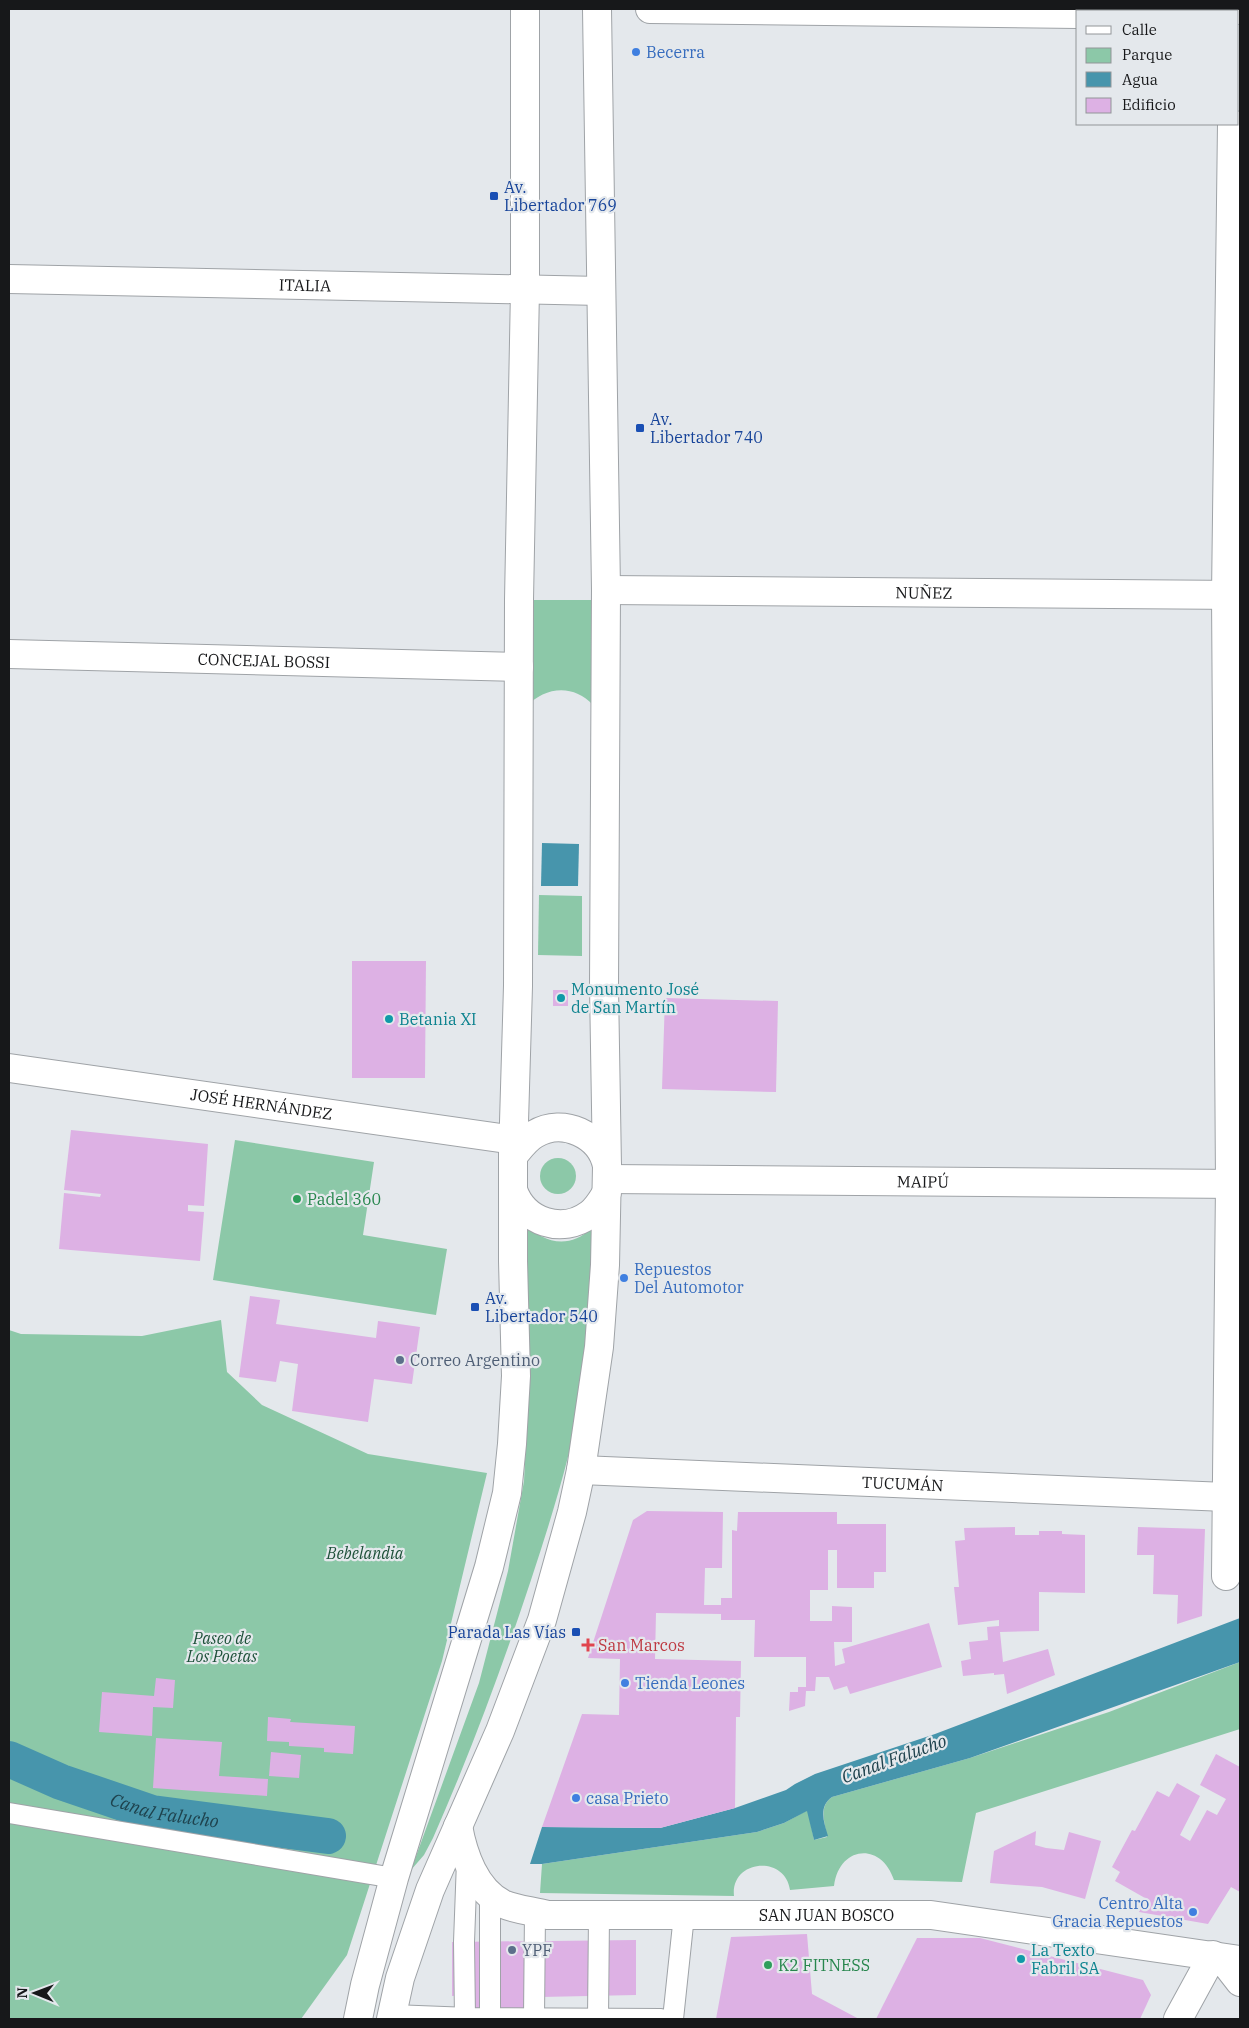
<svg xmlns="http://www.w3.org/2000/svg" width="1249" height="2028" viewBox="0 0 1249 2028" font-family="'IBM Plex Serif',serif">
	<style>
		.green { fill: #8cc8a8 }
		.water { fill: #4795ac }
		.lines { fill: none; stroke-linecap: round; stroke-linejoin: round }
		.canal { stroke: #4795ac; stroke-width: 36 }
		.building { fill: #ddb1e4 }
		.lane-casing { stroke: #9fa3a7; stroke-width: 22 }
		.street-casing { stroke: #9fa3a7; stroke-width: 30 }
		.secondary-casing { stroke: #9fa3a7; stroke-width: 30 }
		.lane { stroke: #fff; stroke-width: 20 }
		.street { stroke: #fff; stroke-width: 28 }
		.secondary { stroke: #fff; stroke-width: 28 }
		.shop-dot { fill: #3f7fe0; stroke: #e4e8ec; stroke-width: 2 }
		.transit-dot { fill: #1a4fb4; stroke: #e4e8ec; stroke-width: 2 }
		.culture-dot { fill: #0f9aa8; stroke: #e4e8ec; stroke-width: 2 }
		.leisure-dot { fill: #2e9e5b; stroke: #e4e8ec; stroke-width: 2 }
		.service-dot { fill: #5c6f8a; stroke: #e4e8ec; stroke-width: 2 }
		.health-dot { fill: #e0444e; stroke: #e4e8ec; stroke-width: 2 }
		.labels { text-anchor: middle; stroke-width: 4.5; stroke-linejoin: round; paint-order: stroke }
		.shop-label { font-size: 16px; fill: #366cbe; stroke: #e4e8ec; text-anchor: start }
		.transit-label { font-size: 16px; fill: #164399; stroke: #e4e8ec; text-anchor: start }
		.street-label { font-size: 16px; fill: #17181a; stroke: #e4e8ec }
		.culture-label { font-size: 16px; fill: #0d838f; stroke: #e4e8ec; text-anchor: start }
		.leisure-label { font-size: 16px; fill: #27864d; stroke: #e4e8ec; text-anchor: start }
		.service-label { font-size: 16px; fill: #4e5e75; stroke: #e4e8ec; text-anchor: start }
		.park-label { font-size: 16px; font-style: italic; fill: #1d5039; stroke: #e4e8ec }
		.health-label { font-size: 16px; fill: #be3a42; stroke: #e4e8ec; text-anchor: start }
		.water-label { font-size: 18px; font-style: italic; fill: #1e424d; stroke: #e4e8ec }
	</style>
	<rect width="100%" height="100%" fill="#e4e8ec"/>
	<g class="green">
		<path d="M519,600H606L593,705C574,684 545,686 526,707Z"/>
		<polygon points="539,895 582,896 582,956 538,955"/>
		<polygon points="235,1140 374,1162 363,1235 447,1249 436,1315 213,1280"/>
		<circle cx="558" cy="1176" r="18"/>
		<path d="M522,1222C544,1243 568,1250 592,1228C591,1280 591,1334 583,1386C572,1453 552,1516 531,1580C502,1668 470,1754 433,1838L424,1855L411,1870L479,1683L508,1571L524,1481L527,1422Z"/>
		<polygon points="221,1320 227,1372 262,1405 368,1454 487,1473 442,1661 347,1955 301,2019 9,2019 9,1330 21,1334 142,1336"/>
		<path d="M1240,1662V1729L976,1813L962,1882L894,1880C881,1841 839,1846 834,1886L790,1890C785,1854 730,1860 734,1896L540,1893L542,1864L757,1832L784,1823L808,1810L814,1840L827,1837C825,1822 818,1807 832,1797L970,1758L1109,1712Z"/>
	</g>
	<g class="water">
		<polygon points="542,843 579,844 578,886 541,886"/>
		<path d="M1240,1618V1662L970,1758L832,1797C818,1807 824,1822 828,1836L814,1840L807,1811L784,1823L757,1832L542,1864H530L542,1827L660,1828L735,1808L786,1790L795,1784L815,1774L935,1734Z"/>
	</g>
	<g class="lines">
		<path class="canal" id="s1" d="M9,1759L61,1782L152,1813L328,1836"/>
	</g>
	<g class="building">
		<polygon points="352,961 426,961 425,1078 352,1078"/>
		<rect x="553" y="990" width="15" height="16"/>
		<polygon points="665,998 778,1001 776,1092 662,1089"/>
		<polygon points="71,1130 208,1144 204,1206 188,1205 188,1211 204,1212 200,1261 59,1249 64,1193 100,1197 101,1194 64,1190"/>
		<polygon points="250,1296 280,1300 276,1324 376,1338 378,1321 420,1327 412,1384 374,1379 368,1422 292,1411 298,1364 280,1361 276,1382 239,1377"/>
		<polygon points="647,1511 723,1512 722,1568 705,1568 704,1605 721,1605 721,1598 732,1598 732,1530 737,1531 738,1512 837,1512 837,1524 886,1524 886,1572 874,1572 874,1588 837,1588 837,1550 828,1550 828,1590 810,1590 810,1621 832,1621 832,1606 852,1607 852,1642 834,1642 835,1666 845,1663 842,1649 929,1623 942,1667 850,1694 847,1686 834,1690 829,1677 816,1677 815,1691 806,1691 805,1706 789,1711 790,1692 798,1692 798,1687 806,1687 806,1657 754,1657 755,1620 721,1620 721,1614 656,1613 655,1659 741,1661 740,1717 736,1717 735,1808 660,1828 542,1827 582,1714 619,1715 620,1659 588,1658 633,1520"/>
		<polygon points="1015,1527 1015,1535 1039,1535 1039,1531 1062,1531 1062,1534 1085,1535 1085,1593 1039,1592 1039,1631 1000,1632 1003,1662 1048,1649 1055,1675 1007,1694 1004,1674 994,1675 994,1673 963,1676 961,1661 971,1659 969,1642 988,1640 987,1627 999,1626 999,1620 958,1625 954,1587 959,1587 955,1541 965,1540 964,1528"/>
		<polygon points="1138,1527 1205,1529 1202,1616 1177,1624 1178,1595 1153,1594 1154,1555 1137,1555"/>
		<polygon points="156,1678 175,1680 173,1708 153,1707 152,1736 99,1732 102,1692 154,1696"/>
		<polygon points="268,1717 291,1719 290,1722 355,1726 353,1754 324,1752 324,1748 289,1746 289,1742 267,1741"/>
		<polygon points="156,1738 222,1742 219,1776 268,1779 267,1796 153,1788"/>
		<polygon points="271,1752 301,1755 299,1778 269,1776"/>
		<polygon points="1216,1754 1240,1767 1240,1892 1231,1887 1208,1924 1139,1912 1145,1898 1115,1881 1120,1872 1112,1867 1132,1830 1135,1831 1157,1791 1169,1797 1177,1783 1200,1796 1180,1835 1190,1841 1207,1810 1217,1815 1226,1799 1200,1785"/>
		<polygon points="1036,1831 1035,1845 1046,1848 1064,1850 1069,1832 1101,1841 1085,1899 1042,1887 990,1883 994,1851"/>
		<polygon points="807,1934 812,1994 859,2019 716,2019 731,1937"/>
		<polygon points="917,1938 980,1938 1143,1980 1151,1995 1140,2019 876,2019"/>
		<polygon points="636,1940 636,1995 541,1997 541,2019 470,2019 470,1995 452,1996 452,1942"/>
	</g>
	<g class="lines">
		<g class="lane-casing">
			<g id="lane">
				<polyline points="9,1813 394,1878"/>
				<polyline points="490,1894 490,2018"/>
				<polyline points="392,2015 470,2018 661,2019"/>
				<polyline points="465,2018 464,1942 467,1861"/>
				<polyline points="534,2018 535,1912"/>
				<polyline points="598,2019 599,1915"/>
				<polyline points="673,2019 684,1915"/>
			</g>
		</g>
		<g class="street-casing">
			<g id="street">
				<polyline points="650,9 1078,14"/>
				<polyline points="1233,11 1233,9"/>
				<path id="s2" d="M9,279L601,291"/>
				<path id="s3" d="M606,590L1240,595"/>
				<path id="s4" d="M9,654L519,667"/>
				<path id="s5" d="M9,1068L514,1140"/>
				<path id="s6" d="M607,1179L1240,1184"/>
				<path id="s7" d="M581,1470L1226,1497"/>
				<polyline points="1226,1576 1230,1184 1226,595 1232,124"/>
				<polyline points="1178,2019 1213,1955 1226,1964 1240,1982"/>
			</g>
		</g>
		<g class="secondary-casing">
			<g id="secondary">
				<path d="M513,1156C520,1148 526,1139 535,1134C563,1117 601,1135 607,1166"/>
				<path d="M513,1190C524,1222 562,1235 590,1214C598,1208 602,1200 607,1192"/>
				<path id="s8" d="M458,1826C463,1854 475,1890 503,1904C517,1910 534,1911 548,1915H931L1240,1960"/>
				<polyline points="358,2019 365,1985 394,1878 489,1567 507,1493 512,1444 516,1376 513,1261 513,1156 518,986 519,600 525,289 525,9"/>
				<polyline points="391,2019 400,1978 430,1890 500,1731 542,1620 572,1512 581,1470 599,1347 605,1265 607,1167 604,987 606,590 597,9"/>
			</g>
		</g>
		<use href="#lane" class="lane"/>
		<use href="#street" class="street"/>
		<use href="#secondary" class="secondary"/>
	</g>
	<g class="shop-dot">
		<circle cx="636" cy="52" r="5"/>
		<circle cx="624" cy="1278" r="5"/>
		<circle cx="625" cy="1683" r="5"/>
		<circle cx="576" cy="1798" r="5"/>
		<circle cx="1193" cy="1912" r="5"/>
	</g>
	<g class="transit-dot">
		<rect x="489" y="191" width="10" height="10" rx="2.5"/>
		<rect x="635" y="423" width="10" height="10" rx="2.5"/>
		<rect x="470" y="1302" width="10" height="10" rx="2.5"/>
		<rect x="571" y="1627" width="10" height="10" rx="2.5"/>
	</g>
	<g class="culture-dot">
		<circle cx="561" cy="998" r="5"/>
		<circle cx="389" cy="1019" r="5"/>
		<circle cx="1021" cy="1959" r="5"/>
	</g>
	<g class="leisure-dot">
		<circle cx="297" cy="1199" r="5"/>
		<circle cx="768" cy="1965" r="5"/>
	</g>
	<g class="service-dot">
		<circle cx="400" cy="1360" r="5"/>
		<circle cx="512" cy="1950" r="5"/>
	</g>
	<path class="health-dot" d="M585.5 1637.5h5v5h5v5h-5v5h-5v-5h-5v-5h5z"/>
	<g class="labels">
		<g class="shop-label">
			<text x="646" y="58">Becerra</text>
			<text x="634" y="1275">Repuestos<tspan x="634" dy="18">Del Automotor</tspan></text>
			<text x="635" y="1689">Tienda Leones</text>
			<text x="586" y="1804">casa Prieto</text>
			<text x="1183" y="1909" text-anchor="end">Centro Alta<tspan x="1183" dy="18">Gracia Repuestos</tspan></text>
		</g>
		<g class="transit-label">
			<text x="504" y="193">Av.<tspan x="504" dy="18">Libertador 769</tspan></text>
			<text x="650" y="425">Av.<tspan x="650" dy="18">Libertador 740</tspan></text>
			<text x="485" y="1304">Av.<tspan x="485" dy="18">Libertador 540</tspan></text>
			<text x="566" y="1638" text-anchor="end">Parada Las Vías</text>
		</g>
		<g class="street-label">
			<text dy="6" stroke="none"><textPath href="#s2" startOffset="296">ITALIA</textPath></text>
			<text dy="6" stroke="none"><textPath href="#s3" startOffset="318">NUÑEZ</textPath></text>
			<text dy="6" stroke="none"><textPath href="#s4" startOffset="255">CONCEJAL BOSSI</textPath></text>
			<text dy="6" stroke="none"><textPath href="#s5" startOffset="255">JOSÉ HERNÁNDEZ</textPath></text>
			<text dy="6" stroke="none"><textPath href="#s6" startOffset="316">MAIPÚ</textPath></text>
			<text dy="6" stroke="none"><textPath href="#s7" startOffset="322">TUCUMÁN</textPath></text>
			<text dy="6" stroke="none"><textPath href="#s8" startOffset="418">SAN JUAN BOSCO</textPath></text>
		</g>
		<g class="culture-label">
			<text x="571" y="995">Monumento José<tspan x="571" dy="18">de San Martín</tspan></text>
			<text x="399" y="1025">Betania XI</text>
			<text x="1031" y="1956">La Texto<tspan x="1031" dy="18">Fabril SA</tspan></text>
		</g>
		<g class="leisure-label">
			<text x="307" y="1205">Padel 360</text>
			<text x="778" y="1971">K2 FITNESS</text>
		</g>
		<g class="service-label">
			<text x="410" y="1366">Correo Argentino</text>
			<text x="522" y="1956">YPF</text>
		</g>
		<g class="park-label">
			<text x="365" y="1559">Bebelandia</text>
			<text x="222" y="1644">Paseo de<tspan x="222" dy="18">Los Poetas</tspan></text>
		</g>
		<g class="health-label">
			<text x="598" y="1651">San Marcos</text>
		</g>
		<g class="water-label">
			<text transform="translate(894 1759) rotate(-20)" y="6">Canal Falucho</text>
			<text dy="6" stroke="none"><textPath href="#s1" startOffset="165">Canal Falucho</textPath></text>
		</g>
	</g>
	<rect width="1249" height="2028" fill="none" stroke="#17181a" stroke-width="20"/>
	<rect x="1076" y="10" width="162" height="115" fill="#e4e8ec" stroke="#929598"/>
	<rect x="1086" y="26" width="25" height="8" fill="#ffffff" stroke="#929598"/>
	<text x="1122" y="35" font-size="15" fill="#17181a">Calle</text>
	<rect x="1086" y="48" width="25" height="15" fill="#8cc8a8" stroke="#929598"/>
	<text x="1122" y="60" font-size="15" fill="#17181a">Parque</text>
	<rect x="1086" y="72" width="25" height="15" fill="#4795ac" stroke="#929598"/>
	<text x="1122" y="85" font-size="15" fill="#17181a">Agua</text>
	<rect x="1086" y="98" width="25" height="15" fill="#ddb1e4" stroke="#929598"/>
	<text x="1122" y="110" font-size="15" fill="#17181a">Edificio</text>
	<g transform="translate(35 1993) rotate(271)" stroke="#e4e8ec" stroke-width="4" paint-order="stroke">
	<path d="M0-4L9 19L0 12L-9 19Z" fill="#17181a"/>
	<text y="-8" font-size="14" font-weight="bold" text-anchor="middle" fill="#17181a">N</text>
	</g>
</svg>
